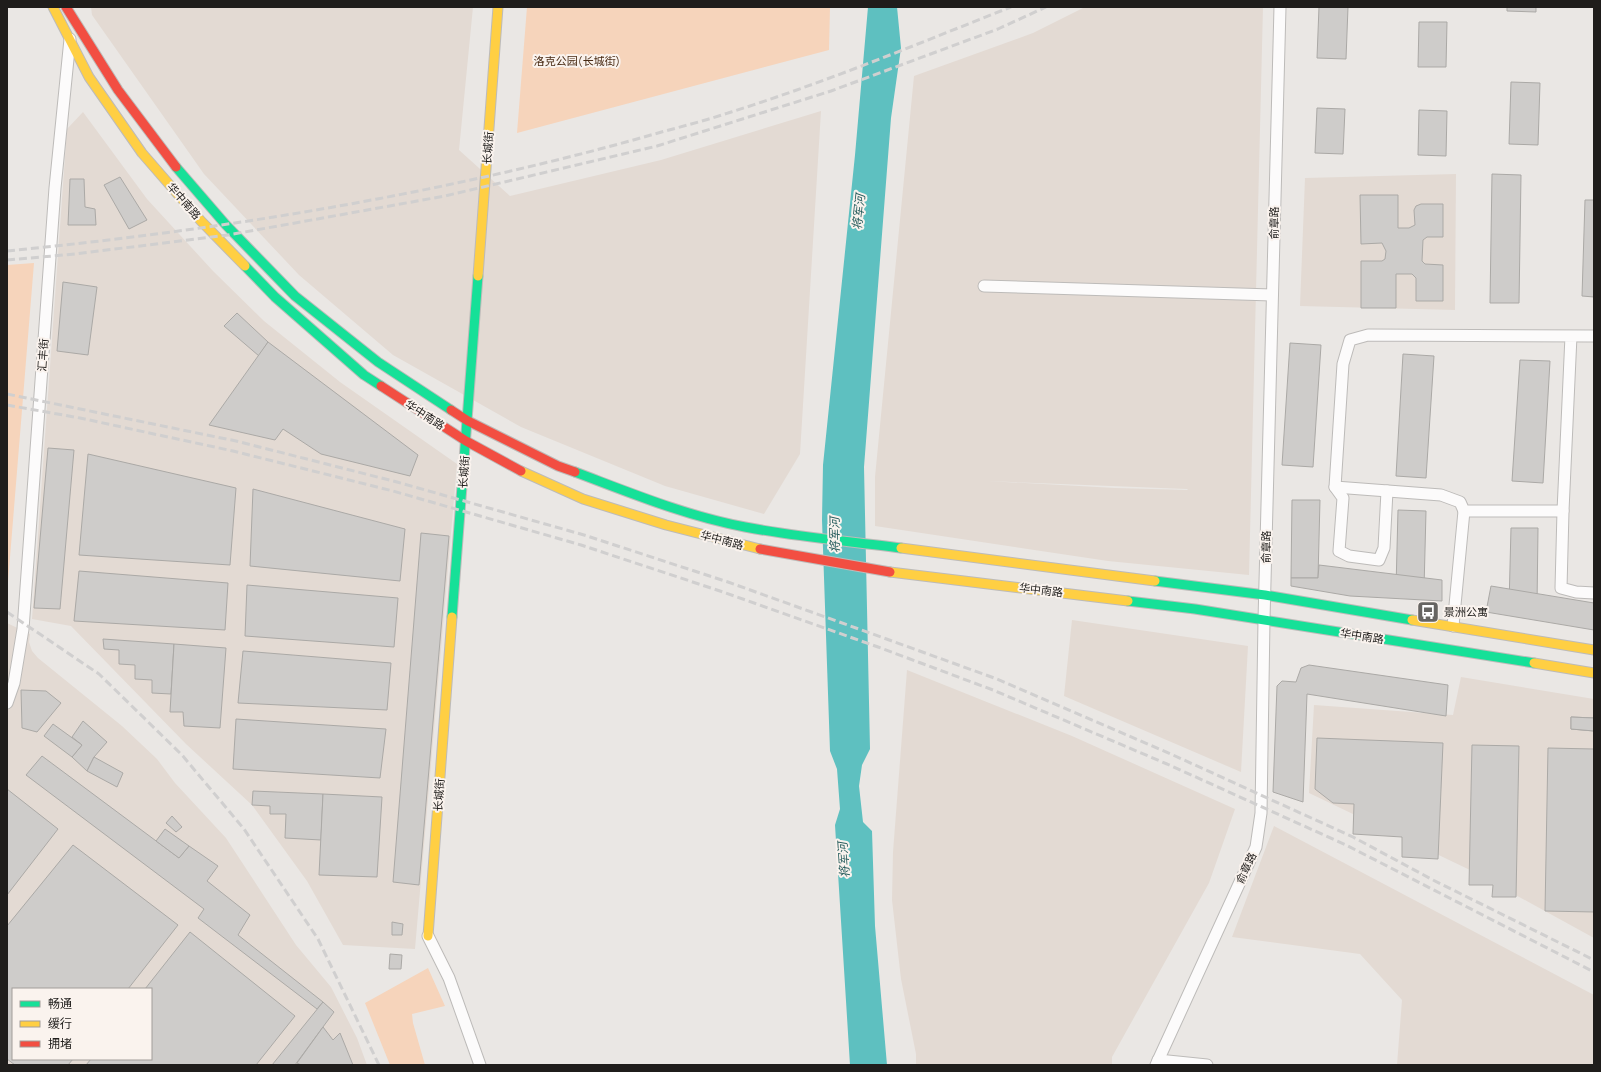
<svg xmlns="http://www.w3.org/2000/svg" width="1601" height="1072" viewBox="0 0 1601 1072" font-family="Manrope,'Noto Sans SC',sans-serif">
	<style>
		.built { fill: #e3dad3; fill-rule: evenodd }
		.green { fill: #f6d4bb }
		.water { fill: #5ec0c0 }
		.building { fill: #ceccca; stroke: #aba9a6 }
		.lines { fill: none; stroke-linecap: round; stroke-linejoin: round }
		.street-casing { stroke: #bdbbb9; stroke-width: 13 }
		.fast-casing { stroke: #bdbbb9; stroke-width: 11 }
		.slow-casing { stroke: #bdbbb9; stroke-width: 11 }
		.jam-casing { stroke: #bdbbb9; stroke-width: 11 }
		.street { stroke: #fcfbfb; stroke-width: 11 }
		.fast { stroke: #16e098; stroke-width: 9 }
		.slow { stroke: #ffcf43; stroke-width: 9 }
		.jam { stroke: #f24e42; stroke-width: 9 }
		.rail { stroke: #d0cfcf; stroke-width: 3; stroke-dasharray: 8 4; stroke-linecap: butt }
		.labels { text-anchor: middle; stroke-width: 4; stroke-linejoin: round; paint-order: stroke }
		.park-label { font-size: 11px; fill: #482a13; stroke: #faf3ee }
		.street-label { font-size: 11px; fill: #1f1d1b; stroke: #faf3ee }
		.poi-label { font-size: 11px; fill: #1f1d1b; stroke: #faf3ee; text-anchor: start }
		.water-label { font-size: 12px; font-style: italic; fill: #265c5c; stroke: #faf3ee }
	</style>
	<rect width="100%" height="100%" fill="#eae7e4"/>
	<g class="built">
		<polygon points="91,7 473,7 459,150 510,196 661,160 821,111 800,454 764,514 665,486 521,427 393,355 299,275 204,174 92,15"/>
		<path d="M1085,7H1263L1249,575L1108,561L875,526V477L914,76L1033,33ZM987,481L1187,489L1188,490L1115,488Z"/>
		<polygon points="83,112 147,199 213,271 264,321 340,382 457,464 415,949 343,945 307,881 252,805 186,744 71,626 32,619 67,129"/>
		<polygon points="1456,174 1455,310 1300,306 1305,178"/>
		<polygon points="1072,620 1248,646 1241,772 1064,696"/>
		<path d="M7,623L30,634L29,642L32,651L38,658L122,726L157,759L175,783L226,838L296,945L331,987L357,1038L367,1065H7ZM13,989H151V1059H13Z"/>
		<polygon points="907,670 1072,736 1235,809 1209,883 1112,1057 1112,1065 916,1065 916,1054 901,979 892,900 893,852"/>
		<polygon points="1461,677 1594,699 1594,938 1470,870 1309,793 1314,705 1453,715"/>
		<polygon points="1274,826 1594,995 1594,1065 1397,1065 1402,1000 1360,954 1232,937"/>
	</g>
	<g class="green">
		<polygon points="527,7 830,7 829,50 517,133"/>
		<polygon points="34,263 7,594 7,265"/>
		<polygon points="428,968 445,1006 412,1014 413,1023 425,1065 390,1065 365,1003"/>
	</g>
	<polygon class="water" points="868,7 897,7 901,48 891,118 864,467 870,749 862,765 859,786 863,822 872,831 875,926 887,1065 850,1065 835,825 840,809 837,769 830,751 822,520 823,465 855,155"/>
	<g class="building">
		<polygon points="1319,7 1348,7 1346,59 1317,58"/>
		<polygon points="1507,7 1536,7 1536,12 1507,11"/>
		<polygon points="1419,22 1447,22 1446,67 1418,67"/>
		<polygon points="1511,82 1540,83 1538,145 1509,144"/>
		<polygon points="1317,108 1345,109 1343,154 1315,153"/>
		<polygon points="1419,110 1447,111 1446,156 1418,155"/>
		<polygon points="1492,174 1521,175 1519,303 1490,303"/>
		<polygon points="120,177 147,220 129,229 104,185"/>
		<polygon points="70,179 84,179 85,207 95,209 96,225 68,225"/>
		<polygon points="1360,195 1398,195 1398,228 1409,228 1415,225 1414,210 1416,206 1421,204 1443,204 1443,237 1427,237 1423,240 1422,261 1425,264 1443,265 1443,301 1416,301 1416,278 1412,274 1396,274 1396,308 1361,308 1361,261 1382,261 1385,259 1386,251 1382,243 1361,244"/>
		<polygon points="1585,200 1594,200 1594,297 1582,296"/>
		<polygon points="63,282 97,287 88,355 57,351"/>
		<polygon points="237,313 268,342 259,356 224,326"/>
		<polygon points="268,342 418,455 410,476 321,454 283,429 275,440 209,425"/>
		<polygon points="1290,343 1321,345 1313,467 1282,465"/>
		<polygon points="1403,354 1434,356 1426,478 1396,476"/>
		<polygon points="1520,360 1550,361 1543,483 1512,481"/>
		<polygon points="48,448 74,450 60,609 34,608"/>
		<polygon points="88,454 236,488 230,565 79,555"/>
		<polygon points="253,489 405,529 400,581 250,566"/>
		<polygon points="1292,500 1320,500 1318,578 1291,578"/>
		<polygon points="1398,510 1426,511 1424,589 1396,588"/>
		<polygon points="1511,528 1538,528 1537,606 1509,606"/>
		<polygon points="421,533 449,536 419,885 393,882"/>
		<polygon points="1319,565 1442,580 1442,601 1350,596 1291,586 1291,578 1318,578"/>
		<polygon points="79,571 228,583 225,630 74,621"/>
		<polygon points="247,585 398,598 394,647 245,636"/>
		<polygon points="1491,586 1594,603 1594,630 1486,612"/>
		<polygon points="103,639 174,644 171,694 152,693 152,680 135,679 135,665 119,664 119,650 104,649"/>
		<polygon points="174,644 226,648 220,728 184,726 183,712 170,712"/>
		<polygon points="243,651 391,663 387,710 238,703"/>
		<polygon points="1309,665 1448,685 1446,716 1307,694 1303,802 1273,792 1277,686 1282,681 1296,682 1301,668"/>
		<polygon points="21,690 46,691 61,703 37,732 22,728"/>
		<polygon points="1571,717 1594,718 1594,731 1571,729"/>
		<polygon points="1571,717 1594,718 1594,731 1571,729"/>
		<polygon points="236,719 386,729 380,778 233,769"/>
		<polygon points="83,721 107,742 94,757 87,771 72,757 82,745 72,737"/>
		<polygon points="53,724 82,745 72,757 44,736"/>
		<polygon points="1317,738 1443,743 1438,859 1402,857 1402,837 1353,834 1354,804 1333,803 1315,789"/>
		<polygon points="1472,745 1519,746 1516,897 1492,897 1493,885 1469,885"/>
		<polygon points="1548,748 1594,749 1594,912 1545,911"/>
		<polygon points="42,756 179,858 189,846 218,866 207,881 250,915 238,935 323,1002 317,1009 198,918 204,909 26,775"/>
		<polygon points="94,757 123,773 117,787 87,771"/>
		<polygon points="7,789 58,829 7,895"/>
		<polygon points="253,791 323,794 321,840 285,838 286,814 270,814 270,806 252,805"/>
		<polygon points="323,794 382,797 377,877 319,875"/>
		<polygon points="172,816 182,827 176,832 166,823"/>
		<polygon points="165,829 189,846 179,858 156,841"/>
		<polygon points="73,845 178,925 128,989 13,989 13,1059 73,1059 68,1065 15,1065 7,1059 7,926"/>
		<polygon points="392,922 403,924 402,935 392,935"/>
		<polygon points="190,932 295,1016 256,1065 86,1065 91,1059 151,1059 151,989 145,989"/>
		<polygon points="390,954 402,955 401,969 389,969"/>
		<polygon points="323,1002 334,1012 295,1065 272,1065"/>
		<polygon points="323,1027 333,1040 340,1033 353,1065 301,1065 297,1063"/>
	</g>
	<g class="lines">
		<g class="street-casing">
			<g id="street">
				<polyline points="984,286 1272,295"/>
				<polyline points="1571,336 1563,511 1464,511 1460,502 1441,495 1335,487 1343,364 1350,340 1368,335 1594,336"/>
				<polyline points="1335,487 1343,498 1339,551 1349,556 1379,560 1384,548 1387,491"/>
				<polyline points="1563,511 1561,588 1576,592 1594,593"/>
				<polyline points="1453,626 1464,511"/>
				<polyline points="7,703 14,683 23,629 55,188 70,39"/>
				<polyline points="428,936 449,978 480,1065"/>
				<polyline points="1158,1060 1207,1065"/>
				<polyline points="1156,1065 1256,847 1261,813 1264,620 1280,7"/>
			</g>
		</g>
		<g class="fast-casing">
			<g id="fast">
				<polyline points="176,167 226,225 295,296 378,362 451,410"/>
				<polyline points="245,266 275,297 364,375 381,386"/>
				<path d="M575,472C631,493 686,516 745,527C796,537 849,541 901,548"/>
				<polyline points="1155,581 1265,595 1412,620"/>
				<polyline points="1128,601 1195,609 1534,663"/>
				<polyline points="452,617 478,276"/>
			</g>
		</g>
		<g class="slow-casing">
			<g id="slow">
				<polyline points="53,7 89,77 142,153 201,221 245,266"/>
				<polyline points="478,276 498,7"/>
				<polyline points="521,471 583,499 666,525 760,549"/>
				<polyline points="901,548 1155,581"/>
				<polyline points="890,572 1128,601"/>
				<polyline points="1412,620 1594,650"/>
				<polyline points="1534,663 1594,673"/>
				<polyline points="428,936 452,617"/>
			</g>
		</g>
		<g class="jam-casing">
			<g id="jam">
				<polyline points="66,7 118,90 176,167"/>
				<polyline points="381,386 466,441 521,471"/>
				<polyline points="451,410 468,421 558,466 575,472"/>
				<polyline points="760,549 890,572"/>
			</g>
		</g>
		<use href="#street" class="street"/>
		<use href="#fast" class="fast"/>
		<use href="#slow" class="slow"/>
		<use href="#jam" class="jam"/>
		<g class="rail">
			<path d="M7,251C220,230 431,196 637,139C667,130 698,123 728,113C824,83 917,44 1011,7"/>
			<polyline points="7,260 75,254 228,235 445,196 657,146 831,91 998,29 1046,7"/>
			<polyline points="7,394 236,441 397,482 584,535 728,582 881,637 997,679 1173,755 1353,837 1433,880 1594,960"/>
			<polyline points="7,405 80,418 233,451 393,491 581,545 723,592 878,647 993,690 1167,764 1346,845 1594,972"/>
			<polyline points="7,612 99,674 182,755 244,829 318,939 379,1065"/>
		</g>
	</g>
	<defs>
		<g id="bus-square" transform="scale(1.15)"><rect x="-9" y="-9" width="18" height="18" rx="4" fill="#666461" stroke="#faf3ee"/><path d="M-5-6H5V4H4V6H2V4H-2V6H-4V4H-5ZM-3.5-4V0h7V-4ZM-3.5 1.2v1.5H-2V1.2ZM2 1.2v1.5H3.5V1.2Z" fill="#fff"/></g>
	</defs>
	<g fill-rule="evenodd">
		<use href="#bus-square" x="1428" y="612"/>
	</g>
	<g class="labels">
		<g class="park-label">
			<text x="577" y="65">洛克公园(长城街)</text>
		</g>
		<g class="street-label">
			<text transform="translate(488 148) rotate(-86)" y="4">长城街</text>
			<text transform="translate(184 201) rotate(49)" y="4">华中南路</text>
			<text transform="translate(1274 223) rotate(-89)" y="4">俞章路</text>
			<text transform="translate(43 355) rotate(-86)" y="4">汇丰街</text>
			<text transform="translate(425 415) rotate(33)" y="4">华中南路</text>
			<text transform="translate(464 472) rotate(-86)" y="4">长城街</text>
			<text transform="translate(722 540) rotate(15)" y="4">华中南路</text>
			<text transform="translate(1266 547) rotate(-89)" y="4">俞章路</text>
			<text transform="translate(1041 590) rotate(7)" y="4">华中南路</text>
			<text transform="translate(1362 636) rotate(9)" y="4">华中南路</text>
			<text transform="translate(439 795) rotate(-86)" y="4">长城街</text>
			<text transform="translate(1246 868) rotate(-65)" y="4">俞章路</text>
		</g>
		<g class="poi-label">
			<text x="1444" y="616">景洲公寓</text>
		</g>
		<g class="water-label">
			<text transform="translate(859 212) rotate(-84)" y="4">将军河</text>
			<text transform="translate(835 535) rotate(-91)" y="4">将军河</text>
			<text transform="translate(844 860) rotate(-94)" y="4">将军河</text>
		</g>
	</g>
	<rect width="1601" height="1072" fill="none" stroke="#1f1d1b" stroke-width="16"/>
	<rect x="12" y="988" width="140" height="72" fill="#faf3ee" stroke="#a29d9a"/>
	<rect x="20" y="1001" width="20" height="6" fill="#16e098" stroke="#a29d9a"/>
	<text x="48" y="1008" font-size="12" fill="#1f1d1b">畅通</text>
	<rect x="20" y="1021" width="20" height="6" fill="#ffcf43" stroke="#a29d9a"/>
	<text x="48" y="1028" font-size="12" fill="#1f1d1b">缓行</text>
	<rect x="20" y="1041" width="20" height="6" fill="#f24e42" stroke="#a29d9a"/>
	<text x="48" y="1048" font-size="12" fill="#1f1d1b">拥堵</text>
</svg>
